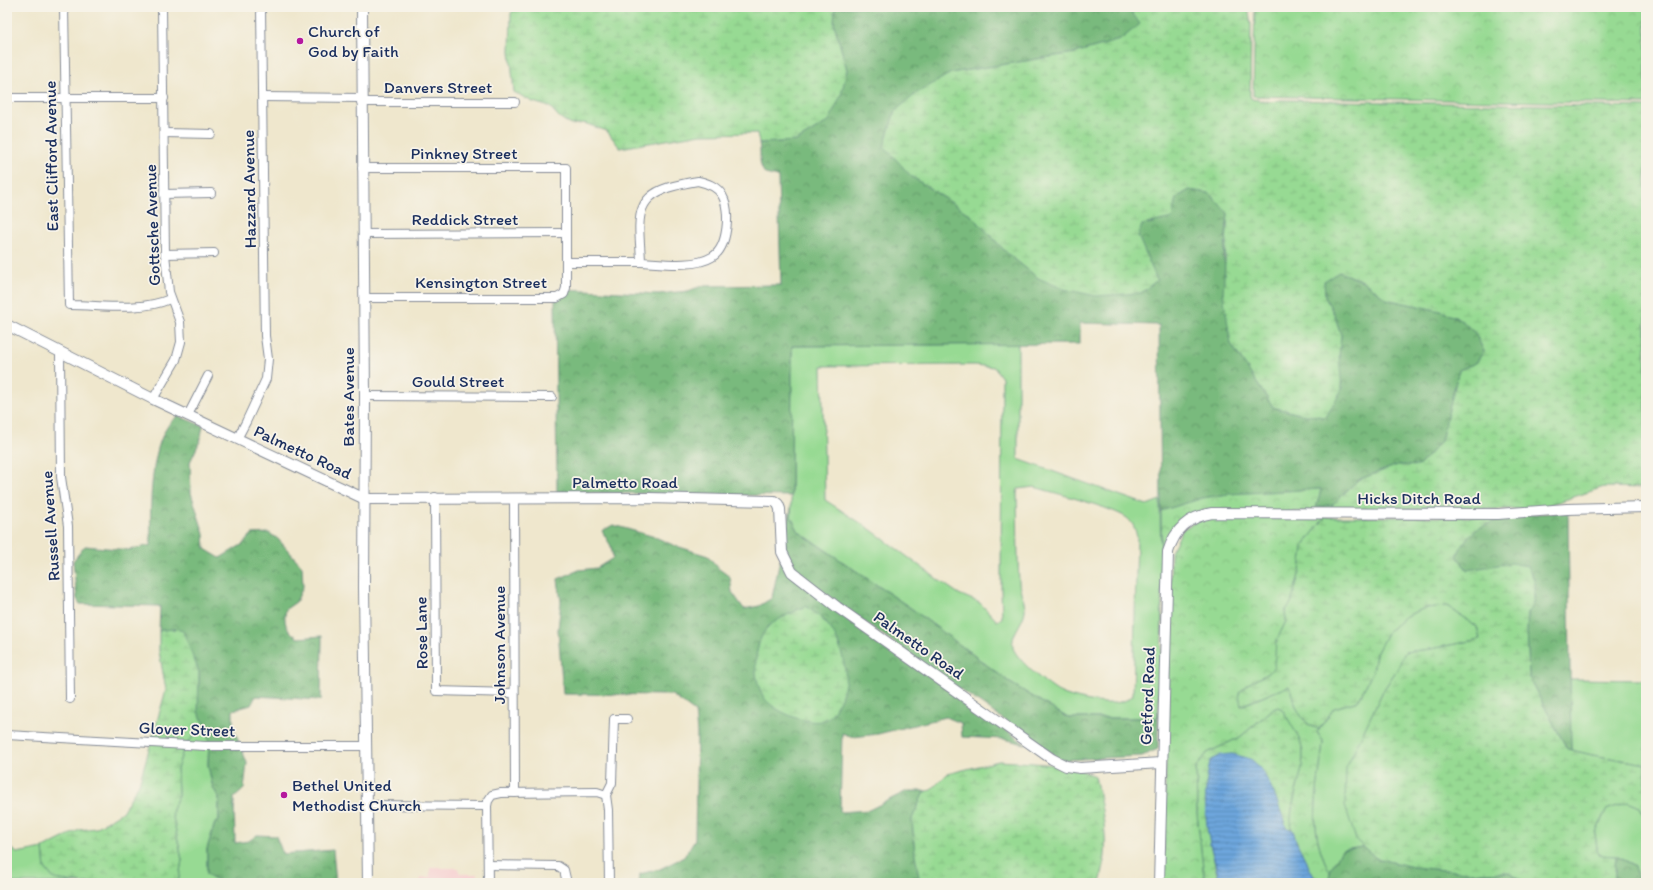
<svg xmlns="http://www.w3.org/2000/svg" width="1653" height="890" viewBox="0 0 1653 890" font-family="Itim,sans-serif">
	<style>
		.built { fill: #f7cfd0 }
		.grass { fill: #97da93; stroke: #598478; fill-rule: evenodd }
		.forest { fill: url(#forest-crowns); stroke: #4a746e; fill-rule: evenodd }
		.wetland { fill: url(#wetland-marsh); stroke: #598478 }
		.park { fill: url(#park-crowns); stroke: #598478 }
		.water { fill: url(#water-rules); stroke: #446a9d }
		.lines { fill: none; stroke-linecap: round; stroke-linejoin: round }
		.minor-casing { stroke: #858b96; stroke-width: 10 }
		.tertiary-casing { stroke: #858b96; stroke-width: 12 }
		.minor { stroke: #fff; stroke-width: 8 }
		.tertiary { stroke: #fff; stroke-width: 10 }
		.poi-dot { fill: #b5179e; stroke: #f7f3e8; stroke-width: 1.5 }
		.labels { text-anchor: middle; stroke-width: 3.5; stroke-linejoin: round; paint-order: stroke }
		.poi-label { font-size: 17px; fill: #1b2f5e; stroke: #f7f3e8; text-anchor: start }
		.street-label { font-size: 17px; fill: #1b2f5e; stroke: #f7f3e8 }
	</style>
	<defs>
		<pattern id="forest-crowns" width="20" height="18" patternUnits="userSpaceOnUse"><rect width="20" height="18" fill="#79ba7d"/><path d="M2 6a3 3 0 1 1 6 0M12 15a3 3 0 1 1 6 0" fill="none" stroke="#62986a"/></pattern>
		<pattern id="wetland-marsh" width="20" height="14" patternUnits="userSpaceOnUse"><rect width="20" height="14" fill="#97da93"/><path d="M1 5h8M5 5V1M11 12h8M15 12V8" fill="none" stroke="#82bb81"/></pattern>
		<pattern id="park-crowns" width="20" height="18" patternUnits="userSpaceOnUse"><rect width="20" height="18" fill="#97da93"/><path d="M2 6a3 3 0 1 1 6 0M12 15a3 3 0 1 1 6 0" fill="none" stroke="#82bb81"/></pattern>
		<pattern id="water-rules" width="6" height="5" patternUnits="userSpaceOnUse"><rect width="6" height="5" fill="#6da6dc"/><path d="M0 2.5h6" fill="none" stroke="#5988b6"/></pattern>
	</defs>
	<rect width="100%" height="100%" fill="#f7f3e8"/>
	<filter id="ink" filterUnits="userSpaceOnUse"><feTurbulence type="fractalNoise" baseFrequency=".025" numOctaves="2"/><feDisplacementMap in="SourceGraphic" scale="8" xChannelSelector="R" yChannelSelector="G"/><feConvolveMatrix kernelMatrix="1 2 1 2 8 2 1 2 1" color-interpolation-filters="sRGB"/></filter>
	<filter id="wash" filterUnits="userSpaceOnUse"><feTurbulence type="fractalNoise" baseFrequency=".012" numOctaves="4" result="noise"/><feDisplacementMap in="SourceGraphic" scale="16" xChannelSelector="R" yChannelSelector="G"/><feGaussianBlur stdDeviation="0.9" result="paint"/><feColorMatrix in="noise" values="0 0 0 0 0 0 0 0 0 0 0 0 0 0 0 0 0 1.4 0 .05"/><feComposite in="paint" operator="in"/></filter>
	<g filter="url(#wash)">
		<rect width="100%" height="100%" fill="#efe7cd"/>
		<polygon class="built" points="430,868 459,868 460,874 477,874 477,883 420,883 420,878 430,877"/>
		<g class="grass">
			<path d="M1018,344V459L1147,505L1160,500L1162,635L1158,718H1068L1012,684L912,609L799,532L791,517L792,346ZM975,365L994,367L1002,378L1001,589L1002,618L997,621L980,603L959,594L940,581L870,529L825,500L822,366ZM1034,487C1052,492 1114,508 1127,518C1134,524 1135,529 1137,537L1133,695C1122,707 1100,703 1085,700C1076,698 1067,696 1059,692C1048,686 1017,660 1013,648C1010,634 1023,624 1025,611C1026,602 1019,591 1019,582C1017,552 1018,523 1017,494L1018,489Z"/>
			<path d="M1447,606L1477,627L1480,639L1431,649L1405,652L1398,668L1383,691L1365,729L1356,840L1364,847L1342,850L1330,872C1305,828 1319,789 1323,741L1317,732L1334,708L1358,701L1373,671L1376,654L1387,633L1406,616L1425,608Z"/>
			<polygon points="1570,679 1646,680 1646,764 1592,755 1571,750 1569,715"/>
			<polygon points="198,731 207,731 209,741 208,765 213,788 219,797 219,820 215,823 207,849 207,874 221,883 178,883 182,860 172,813 178,795 177,769 184,747"/>
			<polygon points="1628,802 1640,807 1646,819 1646,883 1641,883 1634,865 1616,856 1598,855 1595,834 1606,810"/>
			<polygon points="7,846 17,853 43,848 45,868 54,879 81,883 7,883"/>
		</g>
		<g class="forest">
			<path d="M835,7H1128L1141,24L1120,40L1075,53L951,73L911,176L972,216L1007,253L1038,278L1157,280L1137,236L1142,225L1154,223L1176,198L1189,190L1209,193L1228,213L1224,258L1231,344L1273,407L1300,414L1326,417L1339,356L1341,335L1334,314L1325,297L1324,281L1339,272L1363,281L1386,299L1441,311L1460,319L1475,333L1484,351L1476,363L1459,370L1441,441L1419,466L1398,465L1358,480L1333,504L1316,508L1321,489L1229,494L1203,498L1161,511L1159,325L1080,323V344L792,346L791,496L557,492L555,299L566,289L658,294L688,291L702,286L781,285L778,177L765,174C757,162 762,157 759,143L796,141L829,121L847,70L834,24Z"/>
			<path d="M178,416L203,426L200,441L190,462L191,493L204,534L205,549L220,558L243,544L252,534L269,533L278,539L302,566L303,587L296,602L286,609C283,624 286,629 298,638L322,636L321,700L256,696L251,705L233,710V727L247,763L244,789L234,798L235,843L249,841L257,835L276,836L283,854L333,850L336,883H221L207,874V849L215,823L219,820V797L213,788L208,765L209,741L206,726L198,712L199,672L183,632L176,629L162,630L159,632L160,606L80,604L77,599L73,561L85,546L129,550L151,545C150,514 148,434 178,416Z"/>
			<polygon points="791,508 791,517 799,532 912,609 1012,684 1068,718 1158,718 1158,749 1142,756 1061,760 839,604 795,570 789,561 784,542"/>
			<path d="M1568,512L1571,750L1567,749L1529,678L1527,628L1528,613L1534,600V579L1527,566L1467,570L1457,556C1459,552 1460,546 1463,542C1486,511 1534,515 1568,512Z"/>
			<path d="M613,525L655,537L673,545L708,556L719,569L730,577L732,592L744,609L759,606L772,598L780,560L789,574L1025,744L1004,739L962,737L961,723L946,717L878,734L853,737L842,733L840,812L869,810L907,791H927L924,792L912,819L915,854L920,883H639L640,874L660,869L684,857L695,839L697,733L695,712L672,695L563,694L558,629L561,602L558,579L579,570L597,568L613,558L611,546L602,531ZM805,606L826,622L841,647L775,623Z"/>
			<polygon points="1364,847 1376,858 1413,867 1478,873 1509,872 1526,883 1328,883 1331,868 1342,850"/>
			<polygon points="1616,856 1634,865 1641,883 1614,883"/>
		</g>
		<g class="wetland">
			<polygon points="516,7 835,7 834,24 847,70 841,95 829,121 796,141 759,143 757,133 701,134 620,148 607,131 584,123 571,125 559,117 550,107 533,102 514,92 510,51 511,13"/>
			<polygon points="1128,7 1248,7 1251,25 1250,96 1252,99 1271,102 1281,100 1646,107 1646,488 1604,487 1543,507 1529,509 1330,510 1333,504 1358,480 1398,465 1419,466 1441,441 1459,370 1476,363 1484,351 1475,333 1460,319 1441,311 1386,299 1363,281 1339,272 1324,281 1325,297 1334,314 1341,335 1339,356 1342,389 1326,417 1300,414 1273,407 1231,344 1223,294 1228,213 1209,193 1189,190 1176,198 1172,218 1142,225 1138,236 1157,280 1141,293 1096,296 1064,289 1038,278 1007,253 972,216 911,176 884,146 895,111 917,93 951,73 1075,53 1120,40 1140,24"/>
			<path d="M1325,517H1507C1481,526 1468,529 1457,556L1467,570L1511,563L1527,566L1534,579V600L1528,613L1527,628L1529,678L1567,749L1592,755L1646,764V819L1640,807L1628,802L1606,810L1595,834L1598,855L1616,856L1614,883H1526L1509,872L1478,873L1413,867L1376,858L1356,840L1345,805L1346,768L1383,691L1398,668L1405,652L1431,649L1480,639L1477,627L1447,606L1425,608L1406,616L1387,633L1376,654L1373,671L1358,701L1334,708L1319,729C1299,724 1295,703 1289,686L1240,706L1239,693L1246,685L1268,673L1276,642L1286,621L1285,611L1291,603L1300,571L1303,546Z"/>
			<path d="M805,606C832,623 840,639 845,670C847,681 843,696 837,705C835,709 832,715 828,718C814,729 775,712 765,699C752,680 753,647 766,629C772,621 795,612 805,606Z"/>
			<polygon points="176,629 183,631 199,672 198,712 206,726 207,731 198,731 184,747 177,769 178,795 172,813 182,860 178,883 81,883 54,879 45,868 43,848 79,830 96,828 122,812 139,784 166,690 159,651 159,632 162,630"/>
			<path d="M1278,707L1282,709C1288,719 1300,736 1302,747C1308,775 1285,803 1293,830L1286,827L1277,803L1206,809L1210,843L1219,883H1202L1204,877L1197,814L1196,768L1207,753L1240,737L1273,709Z"/>
			<path d="M999,761C1030,763 1066,763 1095,776C1103,814 1111,845 1100,883H920L915,854L912,819L924,792L931,790L947,774Z"/>
		</g>
		<g class="park">
			<polygon points="1255,7 1646,7 1646,104 1253,96"/>
			<path d="M1321,489L1316,508L1333,504L1330,510L1187,518C1180,523 1172,529 1168,538C1159,558 1162,611 1162,635L1161,511L1203,498L1229,494Z"/>
			<path d="M1325,517L1303,546L1300,571L1291,603L1285,611L1286,621L1276,642L1274,667L1268,673L1246,685L1239,693L1241,706L1289,686C1295,703 1299,724 1319,729L1317,732L1323,741C1319,789 1305,828 1330,872L1328,883H1316L1314,877C1307,862 1292,839 1291,823C1290,799 1307,770 1302,747C1299,736 1288,719 1282,709L1278,707L1273,709L1240,737L1207,753L1196,768L1197,814L1204,877L1202,883H1163L1171,552L1183,529L1203,518Z"/>
		</g>
		<path class="water" d="M1232,754C1238,756 1247,757 1252,760C1268,772 1280,808 1286,827L1293,830L1296,841L1314,877L1316,883H1219C1218,869 1213,857 1210,844C1204,816 1204,788 1210,761L1220,755Z"/>
	</g>
	<g filter="url(#ink)">
		<g class="lines">
			<g class="minor-casing">
				<g id="minor">
					<path d="M64,7L69,305C102,305 140,312 170,299"/>
					<polyline points="263,97 361,98"/>
					<polyline points="7,98 164,98"/>
					<polyline points="361,102 515,102"/>
					<polyline points="165,133 211,134"/>
					<polyline points="362,168 566,168 566,288 564,294 557,298 364,298"/>
					<path d="M698,181C707,183 717,186 722,195C731,210 728,248 712,257C694,268 661,263 641,262C640,226 630,196 674,186C682,184 690,182 698,181Z"/>
					<polyline points="164,194 211,193"/>
					<polyline points="363,234 566,233"/>
					<polyline points="165,254 214,253"/>
					<polyline points="566,262 641,262"/>
					<polyline points="60,352 61,477 68,526 70,699"/>
					<polyline points="365,396 552,397"/>
					<polyline points="153,399 176,360 181,342 180,322 169,292 165,254 162,7"/>
					<polyline points="188,415 208,376"/>
					<polyline points="237,439 246,422 266,379 268,359 265,336 261,7"/>
					<polyline points="435,497 436,691 513,693"/>
					<polyline points="514,498 515,793"/>
					<polyline points="7,735 205,746 366,746"/>
					<polyline points="366,805 487,806"/>
					<polyline points="489,865 558,866 564,870 567,883"/>
					<polyline points="488,883 487,806 488,801 492,795 501,793 597,792 606,795"/>
					<polyline points="609,883 608,810 606,795 612,783 614,719 627,719"/>
				</g>
			</g>
			<g class="tertiary-casing">
				<g id="tertiary">
					<polyline points="362,7 365,396 364,588 368,883"/>
					<polyline points="7,325 153,399 365,499 649,498 774,501 778,504 780,509 782,552 792,572 837,607 1052,759 1066,766 1080,768 1161,763"/>
					<path d="M1159,883L1168,552C1175,529 1188,517 1212,513L1498,514L1567,509L1646,507"/>
				</g>
			</g>
			<use href="#minor" class="minor"/>
			<use href="#tertiary" class="tertiary"/>
		</g>
	</g>
	<g class="poi-dot">
		<circle cx="300" cy="41" r="4"/>
		<circle cx="284" cy="795" r="4"/>
	</g>
	<g class="labels">
		<g class="poi-label">
			<text x="308" y="37">Church of<tspan x="308" dy="20">God by Faith</tspan></text>
			<text x="292" y="791">Bethel United<tspan x="292" dy="20">Methodist Church</tspan></text>
		</g>
		<g class="street-label">
			<text x="438" y="93">Danvers Street</text>
			<text x="464" y="159">Pinkney Street</text>
			<text transform="translate(51 156) rotate(-91)" y="6">East Clifford Avenue</text>
			<text transform="translate(249 189) rotate(-91)" y="6">Hazzard Avenue</text>
			<text x="465" y="225">Reddick Street</text>
			<text transform="translate(152 225) rotate(-92)" y="6">Gottsche Avenue</text>
			<text x="481" y="288">Kensington Street</text>
			<text x="458" y="387">Gould Street</text>
			<text transform="translate(348 397) rotate(-90)" y="6">Bates Avenue</text>
			<text transform="translate(303 452) rotate(25)" y="6">Palmetto Road</text>
			<text x="625" y="488">Palmetto Road</text>
			<text x="1419" y="504">Hicks Ditch Road</text>
			<text transform="translate(50 526) rotate(-94)" y="6">Russell Avenue</text>
			<text transform="translate(421 633) rotate(-91)" y="6">Rose Lane</text>
			<text transform="translate(499 645) rotate(-90)" y="6">Johnson Avenue</text>
			<text transform="translate(919 645) rotate(35)" y="6">Palmetto Road</text>
			<text transform="translate(1147 696) rotate(-88)" y="6">Getford Road</text>
			<text transform="translate(187 729) rotate(2)" y="6">Glover Street</text>
		</g>
	</g>
	<rect width="1653" height="890" fill="none" stroke="#f7f3e8" stroke-width="24"/>
</svg>
